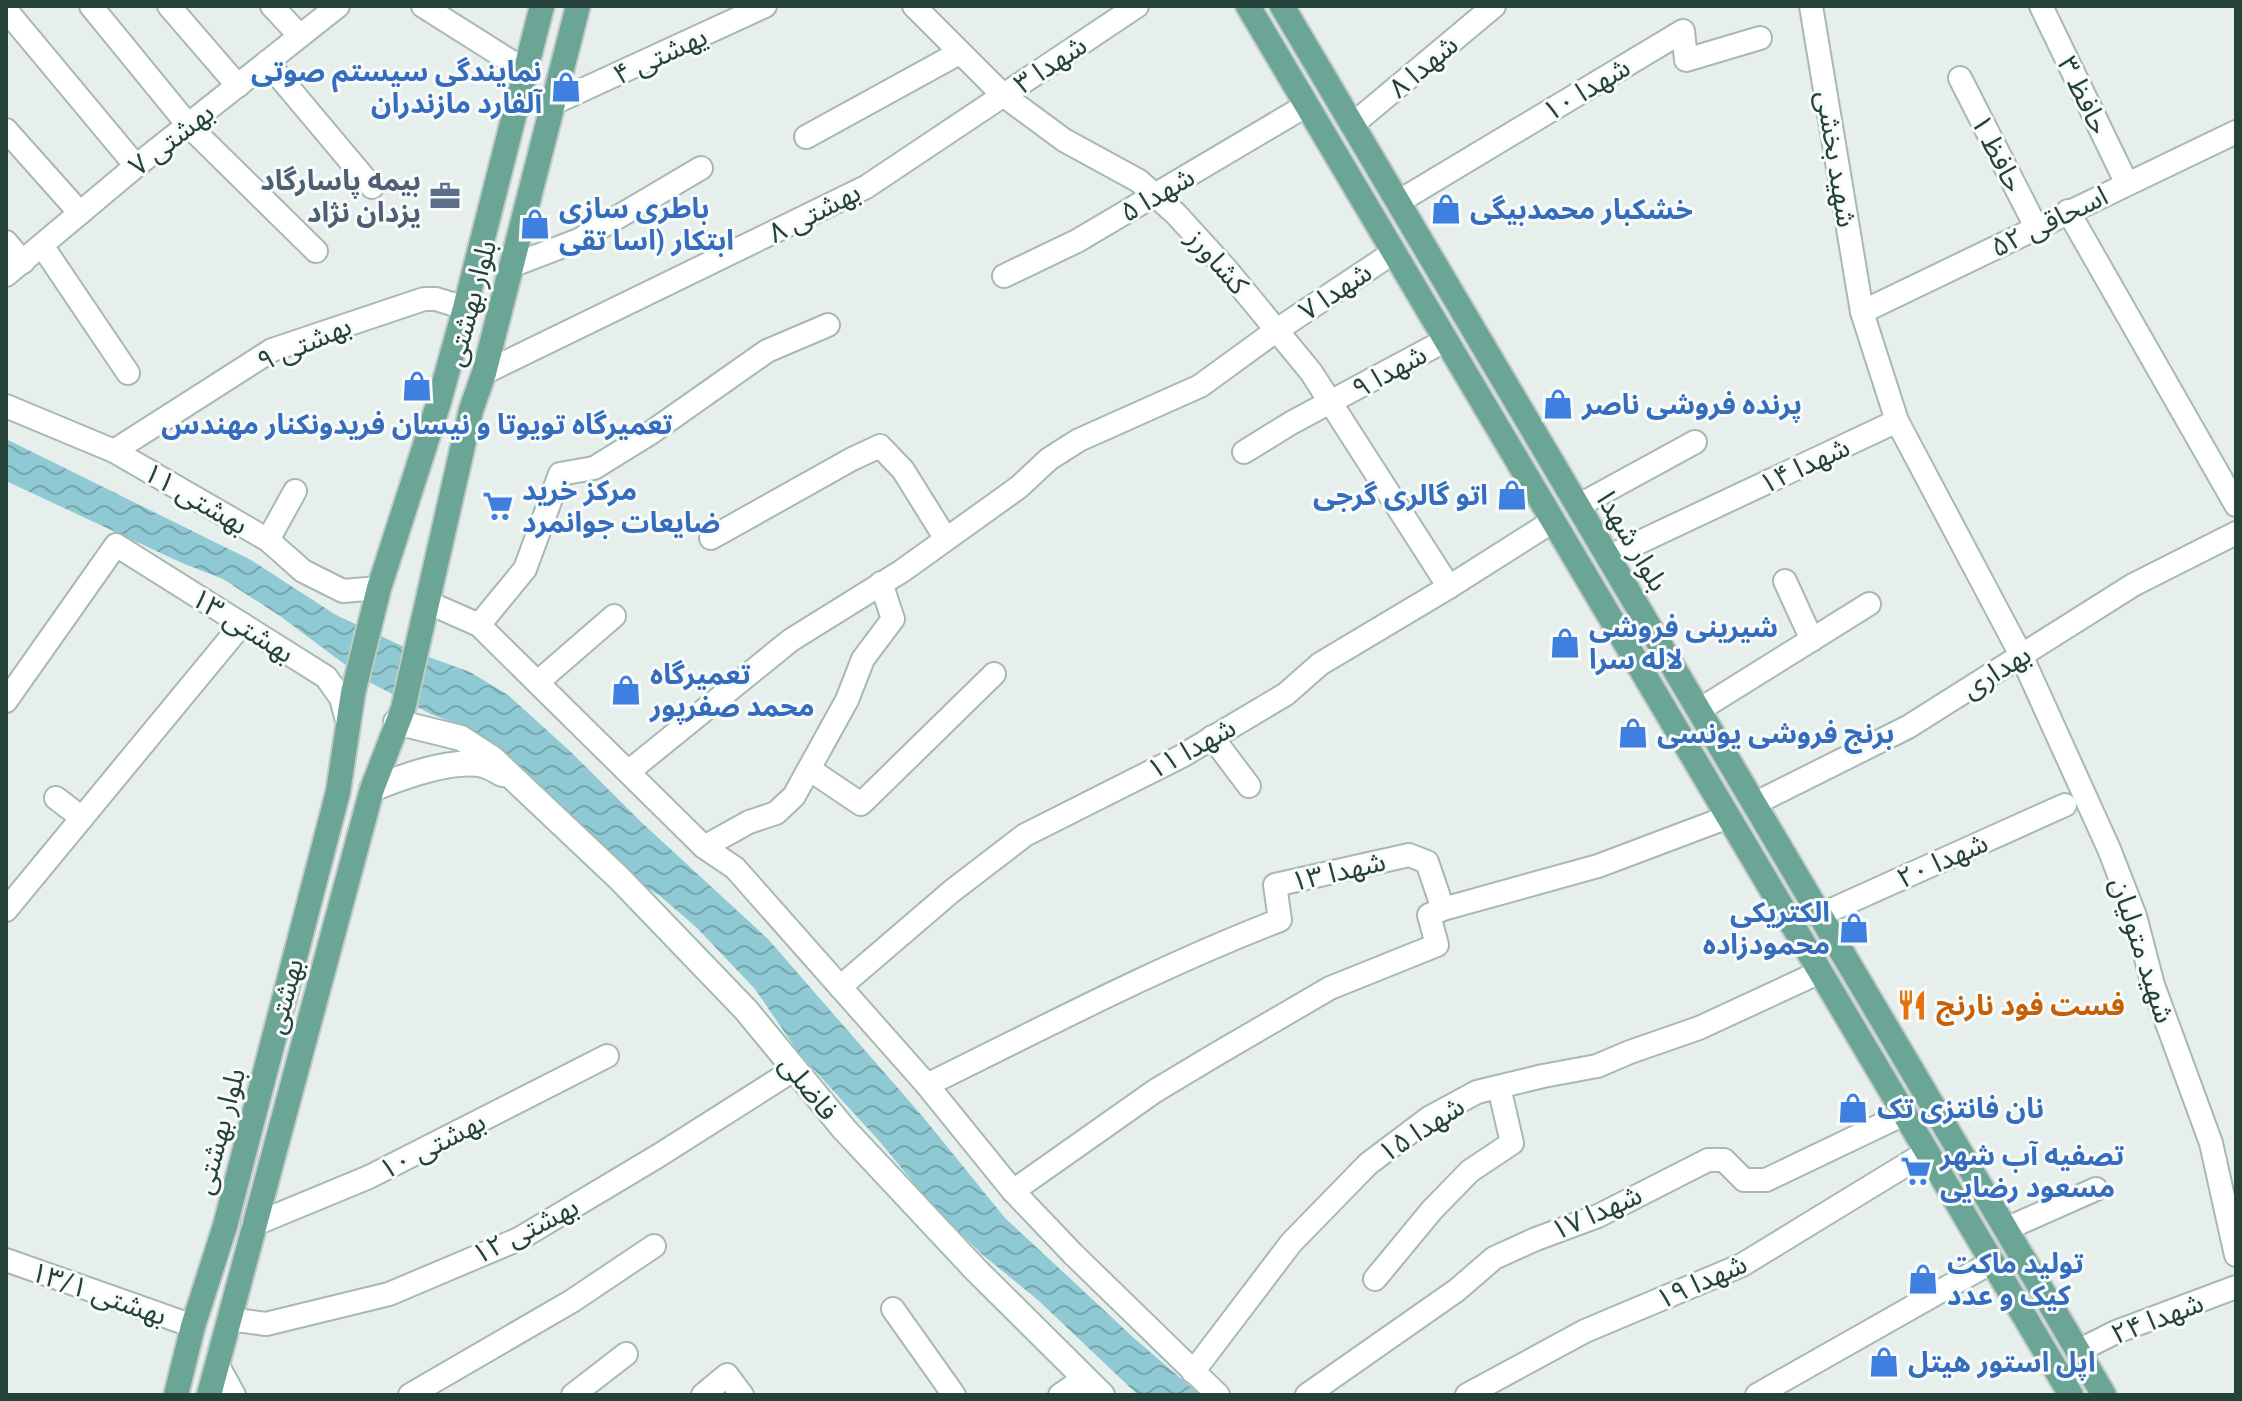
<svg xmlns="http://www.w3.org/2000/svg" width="2242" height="1401" viewBox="0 0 2242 1401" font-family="'Roboto Condensed','Noto Sans Arabic',sans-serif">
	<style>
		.water { fill: url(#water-waves) }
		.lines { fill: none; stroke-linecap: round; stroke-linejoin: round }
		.street-casing { stroke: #a8b8b2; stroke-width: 26 }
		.secondary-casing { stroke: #a4bbb3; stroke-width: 28 }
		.primary-casing { stroke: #c2cac8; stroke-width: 28 }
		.street { stroke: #fff; stroke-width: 22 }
		.secondary { stroke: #fff; stroke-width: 24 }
		.primary { stroke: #6aa596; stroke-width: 24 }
		.labels { text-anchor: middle; stroke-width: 6; stroke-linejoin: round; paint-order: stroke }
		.street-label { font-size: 28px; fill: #24423a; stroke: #f7fbf9 }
		.shop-label { font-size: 28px; font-weight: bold; fill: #366cbe; stroke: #f7fbf9; text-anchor: start }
		.service-label { font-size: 28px; font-weight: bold; fill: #4e5e75; stroke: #f7fbf9; text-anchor: end }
		.food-label { font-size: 28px; font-weight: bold; fill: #c56008; stroke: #f7fbf9; text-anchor: start }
	</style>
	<defs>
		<pattern id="water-waves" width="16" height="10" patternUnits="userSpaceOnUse" patternTransform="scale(2)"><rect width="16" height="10" fill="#8ec9d4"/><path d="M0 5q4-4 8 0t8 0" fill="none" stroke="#74a5ad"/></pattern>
	</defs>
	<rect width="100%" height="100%" fill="#e6efeb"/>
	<polygon class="water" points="6,439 251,560 336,615 415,652 470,672 508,695 571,752 640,821 768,939 923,1117 1005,1218 1135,1339 1200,1395 1138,1395 1038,1300 984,1256 934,1208 881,1143 798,1052 755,989 696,927 660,896 626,874 502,756 465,727 431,714 367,681 280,616 223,579 182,563 6,481"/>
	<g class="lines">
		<g class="street-casing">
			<g id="street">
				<polyline points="91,6 189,126 316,251"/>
				<polyline points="169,6 238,86"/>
				<polyline points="272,6 300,36"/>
				<polyline points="423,6 526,71"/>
				<polyline points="914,6 1003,95 1064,140 1139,181 1176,214 1227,270 1311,372 1449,587"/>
				<polyline points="2041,6 2127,184"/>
				<polyline points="6,10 136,166"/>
				<polyline points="267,62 372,187"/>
				<polyline points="1960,78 2036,227"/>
				<polyline points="554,103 765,6"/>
				<polyline points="1352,125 1494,6"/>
				<polyline points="6,130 80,213"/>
				<polyline points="806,137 959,53"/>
				<polyline points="1398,202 1683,31 1686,60 1760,38"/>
				<polyline points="2068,211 2236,505"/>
				<polyline points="6,242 23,262"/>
				<polyline points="43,247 128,373"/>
				<polyline points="511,266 579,240 701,168"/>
				<polyline points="6,275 136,166 338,6"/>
				<polyline points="1004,276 1077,241 1307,105"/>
				<polyline points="1862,312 2236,132"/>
				<polyline points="484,373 866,187 1137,6"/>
				<polyline points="6,406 114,451 268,540 303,571 343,591 379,588"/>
				<polyline points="1897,421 2021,655 2109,849 2135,916 2153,985 2211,1143 2236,1255"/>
				<polyline points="114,451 272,350 424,299 436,299 465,308"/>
				<polyline points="1244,452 1291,423 1446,340"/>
				<polyline points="1578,506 1695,442"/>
				<polyline points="711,538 852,459 880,446 903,470 946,539"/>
				<polyline points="268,540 295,491"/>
				<polyline points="1608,557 1897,421 1862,312 1811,6"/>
				<polyline points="1785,581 1812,640"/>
				<polyline points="427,602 479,625 704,847 735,868 927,1085 1013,1191 1073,1254 1218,1395"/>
				<polyline points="479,625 525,569 560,474 594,468 649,434 767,351 828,325"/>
				<polyline points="539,681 614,616"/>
				<polyline points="6,701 116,545 326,677 341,698 348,724"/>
				<polyline points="1699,710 1869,604"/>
				<polyline points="1212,737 1249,786"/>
				<polyline points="809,769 861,804 994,674"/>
				<polyline points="628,772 791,640 902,571 1019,487 1049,459 1079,440 1200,386 1277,330 1394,252"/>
				<polyline points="56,798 82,818"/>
				<polyline points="1754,804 1908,727 2133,585 2236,533"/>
				<polyline points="704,847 749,822 776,813 794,796 847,700 863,659 893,619 881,583"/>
				<polyline points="6,910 242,624"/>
				<polyline points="1820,915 2065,805"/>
				<polyline points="840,987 952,891 1025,835 1182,756 1286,694 1320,664 1449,587 1553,521"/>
				<path d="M927,1085C1043,1028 1158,967 1280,920L1275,885L1409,855L1427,862L1443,909L1598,866L1728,817"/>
				<polyline points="1013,1191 1155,1091 1215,1055 1330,988 1437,945 1429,915 1443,909"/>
				<polyline points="253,1225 369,1177 607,1056"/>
				<polyline points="2006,1229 2096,1189"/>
				<polyline points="6,1260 193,1326"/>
				<polyline points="1375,1279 1432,1210 1470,1171 1512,1143 1499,1087"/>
				<polyline points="893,1309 954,1395"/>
				<polyline points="229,1319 266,1324 389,1294 519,1239 658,1156 795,1069"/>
				<polyline points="2078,1351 2116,1332 2236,1287"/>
				<polyline points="217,1364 234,1395"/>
				<polyline points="1193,1372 1291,1243 1368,1164 1429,1118 1477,1092 1543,1076 1597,1066 1630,1052 1699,1028 1820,972"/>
				<polyline points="410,1395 572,1301 654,1246"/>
				<polyline points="573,1395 626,1354"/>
				<polyline points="703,1395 727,1375 742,1395"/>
				<polyline points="1060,1395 1085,1378"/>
				<polyline points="1307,1395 1457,1290 1494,1258 1536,1239 1598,1216 1708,1160 1724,1160 1744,1180 1766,1180 1904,1114"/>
				<polyline points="1467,1395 1585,1331 1742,1265 1927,1152"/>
				<polyline points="1757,1395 1992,1262"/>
			</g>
		</g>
		<g class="secondary-casing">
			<g id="secondary">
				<polyline points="396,722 461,738 492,758 619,878 746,1010 844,1129 976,1270 1102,1395"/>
				<path d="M372,789C402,777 452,758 484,765C490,767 497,771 502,774"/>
			</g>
		</g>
		<g class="primary-casing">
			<g id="primary">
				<polyline points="1248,6 2071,1395"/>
				<polyline points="1282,6 2104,1395"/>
				<polyline points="176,1395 193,1326 225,1226 338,792 353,693 379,588 438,405 465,308 542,6"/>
				<polyline points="209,1395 372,789 403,709 471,410 484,373 578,6"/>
			</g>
		</g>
		<use href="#street" class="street"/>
		<use href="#secondary" class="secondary"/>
		<use href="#primary" class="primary"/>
	</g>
	<defs>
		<g id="shop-bare" transform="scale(2.4)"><path d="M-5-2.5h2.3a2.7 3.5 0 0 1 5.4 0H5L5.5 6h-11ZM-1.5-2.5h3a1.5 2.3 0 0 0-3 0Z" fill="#3f7fe0" stroke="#f7fbf9" stroke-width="2.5" paint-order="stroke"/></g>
		<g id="office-bare" transform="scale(2.4)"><path d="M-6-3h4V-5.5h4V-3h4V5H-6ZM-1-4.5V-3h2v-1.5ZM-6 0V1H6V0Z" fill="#5c6f8a" stroke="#f7fbf9" stroke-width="2.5" paint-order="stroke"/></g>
		<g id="supermarket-bare" transform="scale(2.4)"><path d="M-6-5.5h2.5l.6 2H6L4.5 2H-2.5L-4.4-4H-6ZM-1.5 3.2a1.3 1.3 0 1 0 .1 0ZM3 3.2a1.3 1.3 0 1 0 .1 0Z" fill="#3f7fe0" stroke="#f7fbf9" stroke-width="2.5" paint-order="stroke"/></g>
		<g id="restaurant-bare" transform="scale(2.4)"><path d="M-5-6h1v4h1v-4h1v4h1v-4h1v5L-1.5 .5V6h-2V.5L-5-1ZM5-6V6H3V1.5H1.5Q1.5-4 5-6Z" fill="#e8710a" stroke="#f7fbf9" stroke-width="2.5" paint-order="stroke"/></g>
	</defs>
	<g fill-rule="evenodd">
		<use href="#shop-bare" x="566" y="87"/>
		<use href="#office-bare" x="445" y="196"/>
		<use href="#shop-bare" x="1446" y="209"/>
		<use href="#shop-bare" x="535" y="224"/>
		<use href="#shop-bare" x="417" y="386"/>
		<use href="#shop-bare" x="1558" y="404"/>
		<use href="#shop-bare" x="1512" y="495"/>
		<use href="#supermarket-bare" x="498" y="506"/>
		<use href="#shop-bare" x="1565" y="643"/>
		<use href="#shop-bare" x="626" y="690"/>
		<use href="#shop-bare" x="1633" y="733"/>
		<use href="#shop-bare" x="1854" y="928"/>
		<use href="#restaurant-bare" x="1912" y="1005"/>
		<use href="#shop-bare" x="1853" y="1108"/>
		<use href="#supermarket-bare" x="1916" y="1171"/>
		<use href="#shop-bare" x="1923" y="1279"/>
		<use href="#shop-bare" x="1884" y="1362"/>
	</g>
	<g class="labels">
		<g class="street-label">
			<text transform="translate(660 55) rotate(-25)" y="10">یهشتی ۴</text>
			<text transform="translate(1050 64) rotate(-34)" y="10">شهدا ۳</text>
			<text transform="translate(1423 66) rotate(-40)" y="10">شهدا ۸</text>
			<text transform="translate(1586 89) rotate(-31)" y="10">شهدا ۱۰</text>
			<text transform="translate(2084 95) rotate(64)" y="10">حافظ ۳</text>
			<text transform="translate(171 139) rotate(-38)" y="10">بهشتی ۷</text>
			<text transform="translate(1998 153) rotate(63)" y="10">حافظ ۱</text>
			<text transform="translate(1837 159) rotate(81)" y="10">شهید بخشی</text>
			<text transform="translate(1157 194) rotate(-30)" y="10">شهدا ۵</text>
			<text transform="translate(814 212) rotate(-27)" y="10">بهشتی ۸</text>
			<text transform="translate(2049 221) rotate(-26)" y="10">اسحاقی ۵۲</text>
			<text transform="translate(1218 261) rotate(49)" y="10">کشاورز</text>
			<text transform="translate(1335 291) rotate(-34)" y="10">شهدا ۷</text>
			<text transform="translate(470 303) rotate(-75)" y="10">بلوار بهشتی</text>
			<text transform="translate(304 343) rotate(-23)" y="10">بهشتی ۹</text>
			<text transform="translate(1389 371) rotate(-29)" y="10">شهدا ۹</text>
			<text transform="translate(1804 465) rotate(-25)" y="10">شهدا ۱۴</text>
			<text transform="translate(196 498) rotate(30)" y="10">بهشتی ۱۱</text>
			<text transform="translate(1633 541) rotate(59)" y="10">بلوار شهدا</text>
			<text transform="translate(243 625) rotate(32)" y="10">بهشتی ۱۳</text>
			<text transform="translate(1996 671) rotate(-32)" y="10">بهداری</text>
			<text transform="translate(1191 748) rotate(-29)" y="10">شهدا ۱۱</text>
			<text transform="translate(1942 860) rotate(-24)" y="10">شهدا ۲۰</text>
			<text transform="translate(1338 871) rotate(-13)" y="10">شهدا ۱۳</text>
			<text transform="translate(2143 950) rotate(72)" y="10">شهید متولیان</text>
			<text transform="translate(284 996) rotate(-75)" y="10">بهشتی</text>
			<text transform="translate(809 1087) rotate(51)" y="10">فاضلی</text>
			<text transform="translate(1421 1129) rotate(-33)" y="10">شهدا ۱۵</text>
			<text transform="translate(219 1131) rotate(-75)" y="10">بلوار بهشتی</text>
			<text transform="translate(432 1145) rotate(-27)" y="10">بهشتی ۱۰</text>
			<text transform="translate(1596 1212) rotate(-24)" y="10">شهدا ۱۷</text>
			<text transform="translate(525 1230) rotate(-27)" y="10">بهشتی ۱۲</text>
			<text transform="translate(1701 1281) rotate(-24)" y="10">شهدا ۱۹</text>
			<text transform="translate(99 1293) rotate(19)" y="10">بهشتی ۱۳/۱</text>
			<text transform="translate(2157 1318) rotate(-21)" y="10">شهدا ۲۴</text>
		</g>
		<g class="shop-label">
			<text x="542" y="81" text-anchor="end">نمایندگی سیستم صوتی<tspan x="542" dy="32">آلفارد مازندران</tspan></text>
			<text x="559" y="218">باطری سازی<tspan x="559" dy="32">ابتکار (اسا تقی</tspan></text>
			<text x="1470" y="219">خشکبار محمدبیگی</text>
			<text x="1582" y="414">پرنده فروشی ناصر</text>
			<text x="417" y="434" text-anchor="middle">تعمیرگاه تویوتا و نیسان فریدونکنار مهندس</text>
			<text x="522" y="500">مرکز خرید<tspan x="522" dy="32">ضایعات جوانمرد</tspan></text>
			<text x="1488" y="505" text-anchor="end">اتو گالری گرجی</text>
			<text x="1589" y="637">شیرینی فروشی<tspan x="1589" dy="32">لاله سرا</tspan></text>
			<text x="650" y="684">تعمیرگاه<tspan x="650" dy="32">محمد صفرپور</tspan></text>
			<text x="1657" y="743">برنج فروشی یونسی</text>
			<text x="1830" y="922" text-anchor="end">الکتریکی<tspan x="1830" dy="32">محمودزاده</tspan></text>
			<text x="1877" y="1118">نان فانتزی تک</text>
			<text x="1940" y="1165">تصفیه آب شهر<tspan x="1940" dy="32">مسعود رضایی</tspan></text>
			<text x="1947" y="1273">تولید ماکت<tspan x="1947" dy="32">کیک و عدد</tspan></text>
			<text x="1908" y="1372">اپل استور هیتل</text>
		</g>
		<g class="service-label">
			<text x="421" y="190">بیمه پاسارگاد<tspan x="421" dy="32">یزدان نژاد</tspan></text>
		</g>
		<g class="food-label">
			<text x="1936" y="1015">فست فود نارنج</text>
		</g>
	</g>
	<rect width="2242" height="1401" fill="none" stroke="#24423a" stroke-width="16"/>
</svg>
